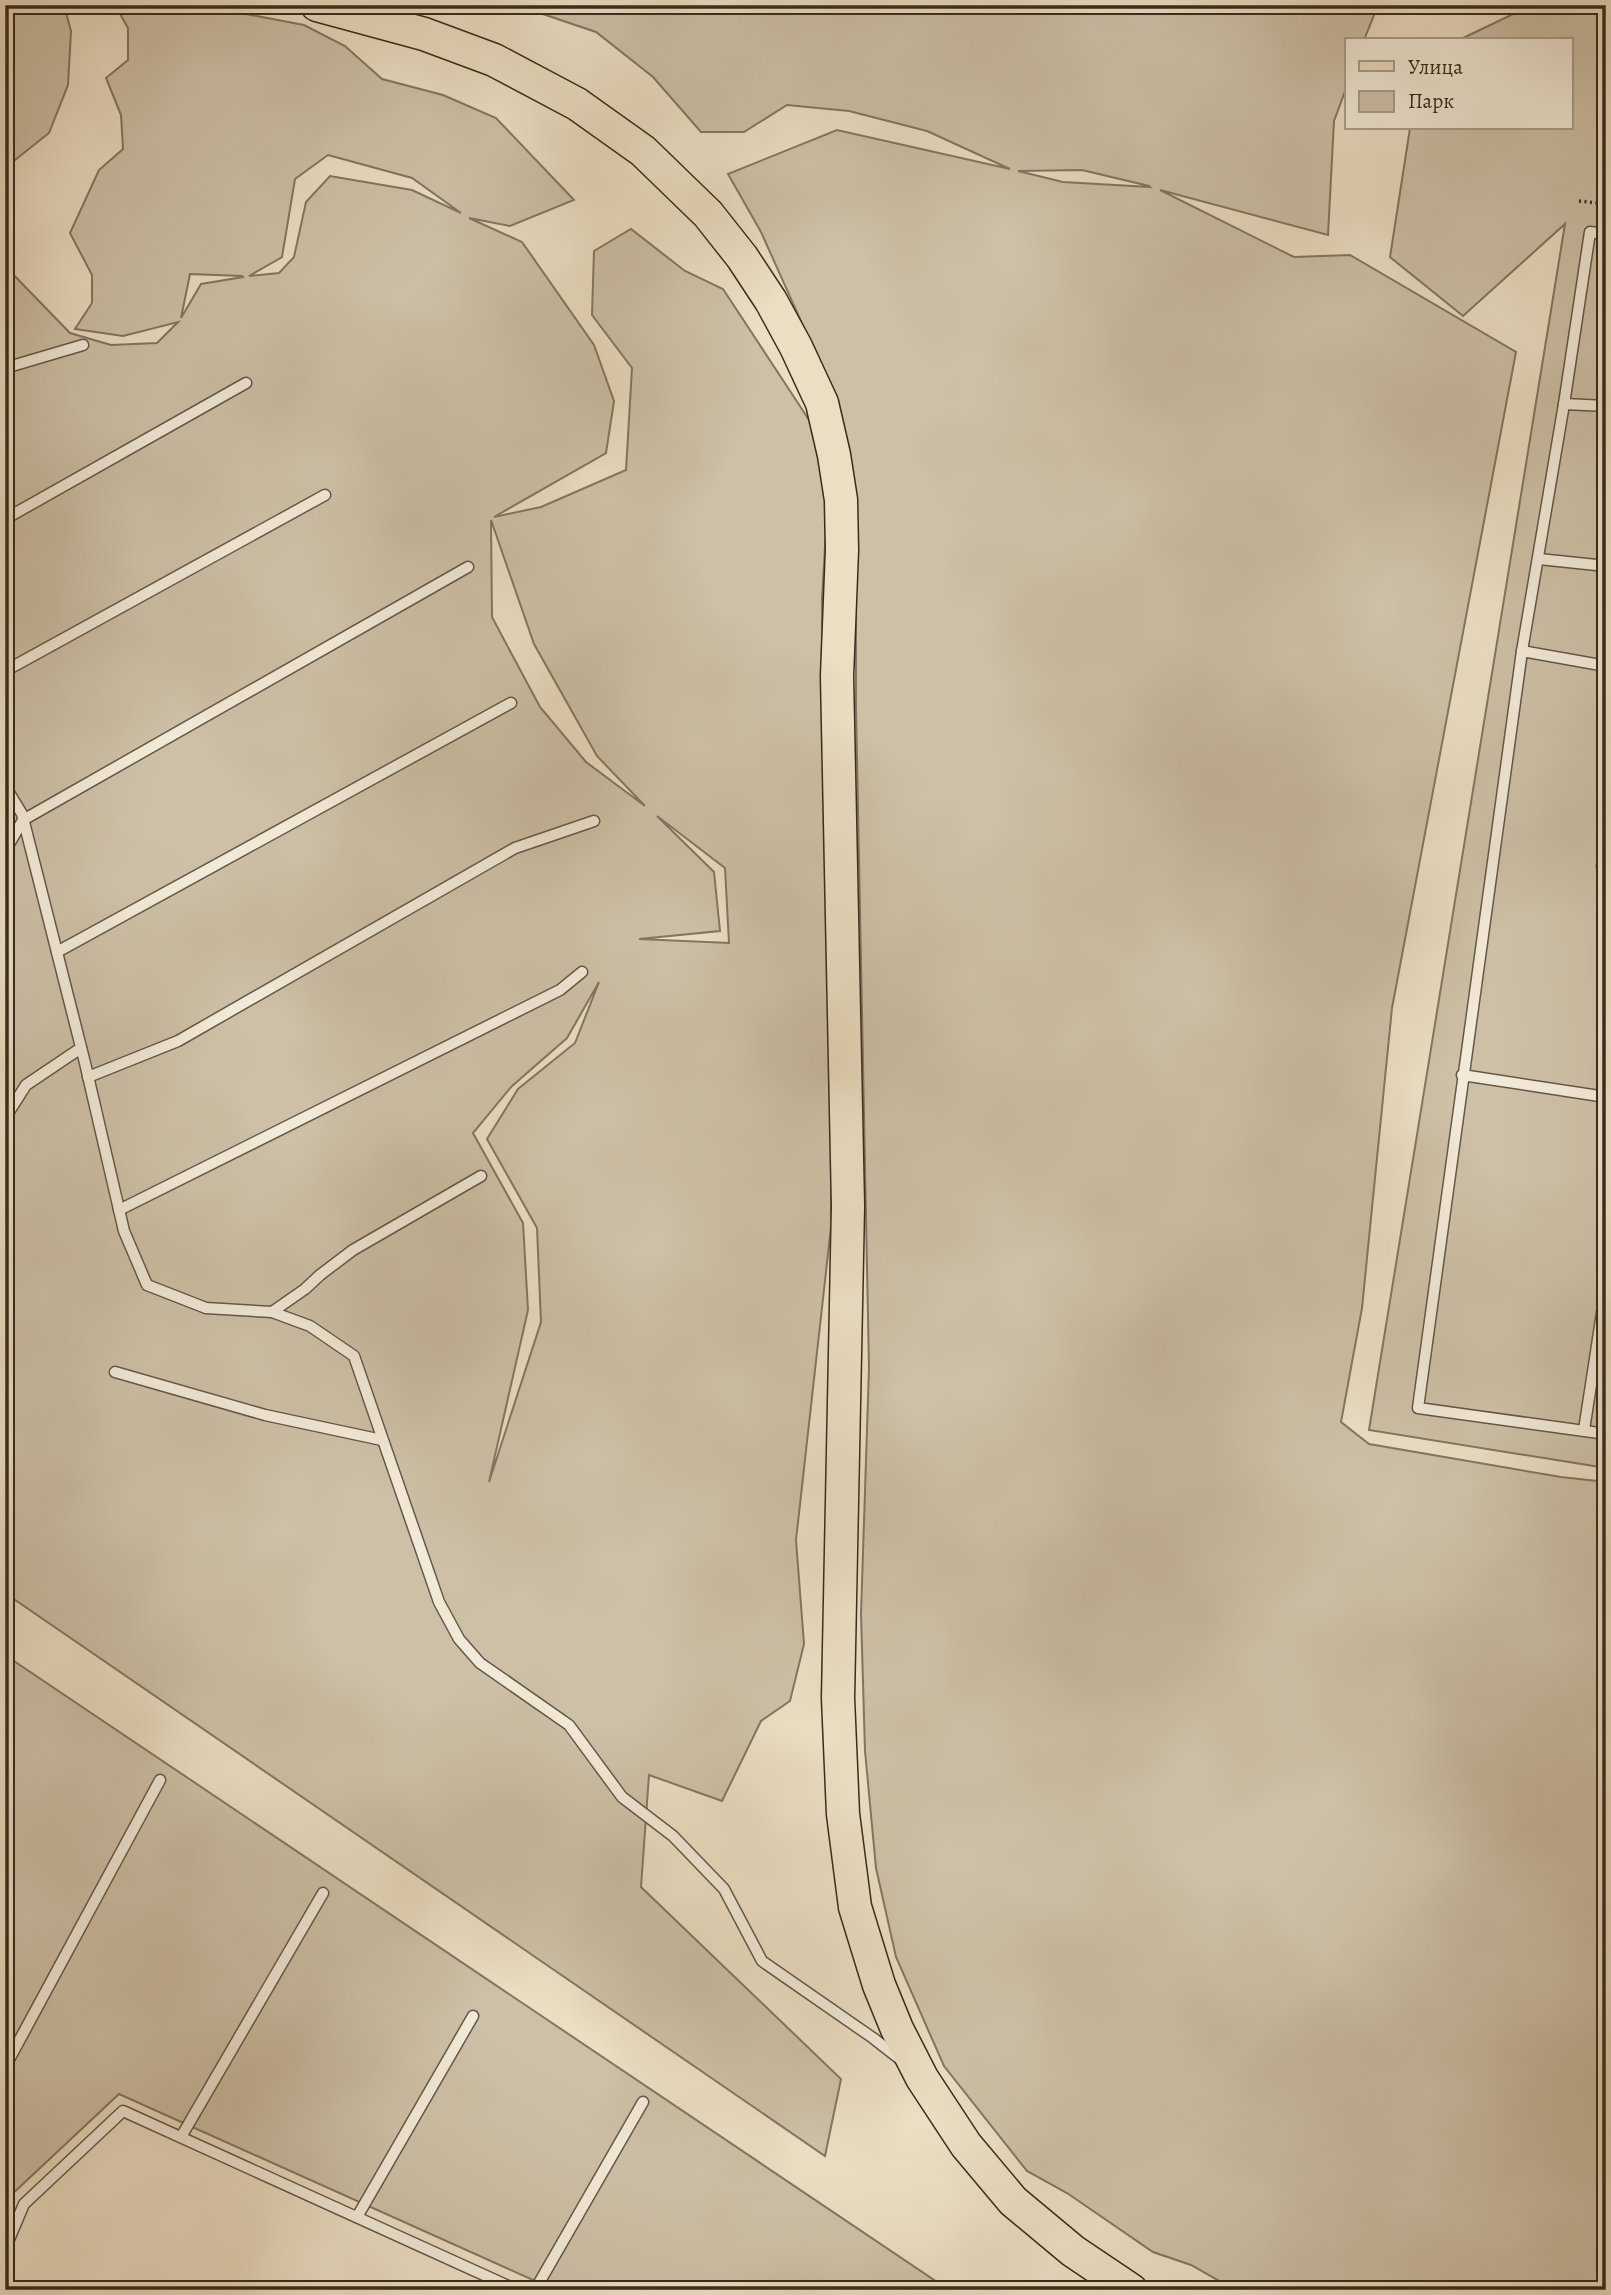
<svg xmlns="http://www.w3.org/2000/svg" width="1611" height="2295" viewBox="0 0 1611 2295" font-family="Alegreya,serif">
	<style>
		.green { fill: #cdc0a7; stroke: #827662; stroke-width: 2; fill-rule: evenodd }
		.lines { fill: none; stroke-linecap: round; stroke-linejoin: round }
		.lane-casing { stroke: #655846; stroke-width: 13 }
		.primary-casing { stroke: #382c1d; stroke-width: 35 }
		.path { stroke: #382c1d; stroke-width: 3.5; stroke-dasharray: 2 3.5; stroke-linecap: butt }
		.lane { stroke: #f2ead8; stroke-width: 10 }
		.primary { stroke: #ebdec3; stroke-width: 32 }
	</style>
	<rect width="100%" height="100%" fill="#ebdec3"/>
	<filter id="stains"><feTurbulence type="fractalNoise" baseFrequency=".00286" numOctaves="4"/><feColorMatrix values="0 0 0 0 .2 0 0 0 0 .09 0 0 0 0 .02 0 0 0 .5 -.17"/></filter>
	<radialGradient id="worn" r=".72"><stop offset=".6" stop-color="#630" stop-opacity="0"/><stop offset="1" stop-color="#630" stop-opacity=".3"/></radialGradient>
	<g class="green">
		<polygon points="5,5 64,5 71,31 68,85 49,133 5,168"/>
		<path d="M115,5H198L304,25L345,46L382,79L443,95L496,118L574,200L510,226L469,218L522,242L594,345L614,401L606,453L494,517L541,507L626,470L632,368L592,315L594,251L631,229L685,271L723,289L817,432L827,511L822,599L824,831L831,1043V1227L796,1540L804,1644L790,1701L761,1721L722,1801L649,1775L641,1887L841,2079L825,2156L5,1593V266L70,333L111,345L157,343L178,322L123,336L75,329L92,303V275L70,233L99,170L123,149L121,115L106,78L128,60V28ZM328,155L412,178L461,213L412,190L330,176L306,202L294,257L279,273L249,276L282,257L295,179ZM190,274L242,276L243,277L201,284L181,318ZM491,520L534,644L597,756L645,806L586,762L540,707L492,617ZM657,816L725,868L729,943L639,939L720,931L714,872ZM599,982L575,1043L518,1089L487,1139L537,1228L541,1322L489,1482L528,1310L523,1223L473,1133L511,1087L567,1038Z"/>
		<path d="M516,5H1373L1376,10L1364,40H1347V86L1334,121L1328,235L1160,190L1294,257L1350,255L1516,352L1392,1008L1362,1308L1341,1422L1369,1444L1561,1477L1606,1482V2290H1235L1191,2265L1153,2252L1067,2193L1027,2171L944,2066L896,1957L876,1868L865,1751L861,1614L869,1368L856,707V568L818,359L761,232L728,174L837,130L1010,169L927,131L849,111L787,105L744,132H701L653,77L596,32ZM1082,170L1149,186L1150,187L1063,182L1018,171Z"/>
		<polygon points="1532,5 1606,5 1606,1468 1369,1430 1565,224 1463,316 1390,257 1410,128 1571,128 1571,40 1459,40"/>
		<polygon points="5,1655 949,2290 541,2290 542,2284 119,2094 8,2198 5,2207"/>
	</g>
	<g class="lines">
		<g class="lane-casing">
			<g id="lane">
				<polyline points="1606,234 1590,232 1564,404 1522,651 1418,1408 1606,1434"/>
				<polyline points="5,368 83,345"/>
				<polyline points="1564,404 1606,406"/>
				<polyline points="5,519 246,383"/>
				<polyline points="1539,559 1606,566"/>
				<polyline points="1522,651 1606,666"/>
				<polyline points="5,671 325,495"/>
				<polyline points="5,786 22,814 85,1063 124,1231 147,1285 206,1308 272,1312 310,1326 354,1356 439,1602 459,1639 480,1663 569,1725 622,1797 673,1836 724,1889 762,1961 873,2038 900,2059"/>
				<polyline points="5,851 23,820 468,567"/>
				<polyline points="1602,866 1606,867"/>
				<polyline points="57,952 511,703"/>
				<polyline points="1462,1075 1606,1097"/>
				<polyline points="88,1077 178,1041 515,848 594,821"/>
				<polyline points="5,1118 26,1085 81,1048"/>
				<polyline points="119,1210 560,990 582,972"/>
				<polyline points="272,1312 305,1289 320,1275 353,1250 481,1176"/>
				<polyline points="115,1372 265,1415 382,1440"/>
				<polyline points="1584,1430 1606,1287"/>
				<polyline points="5,2067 160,1780"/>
				<polyline points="181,2137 323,1893"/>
				<polyline points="357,2217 473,2016"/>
				<polyline points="5,2249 24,2204 123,2111 517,2290"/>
				<polyline points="535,2290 643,2102"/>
			</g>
		</g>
		<g class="primary-casing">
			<polyline id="primary" points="317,5 424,34 494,60 577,104 643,151 708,214 742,257 771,301 796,347 822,403 834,455 841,500 842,550 837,676 848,1206 838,1698 843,1814 855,1907 879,1985 897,2029 922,2078 966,2145 1013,2201 1073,2251 1131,2290"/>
		</g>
		<polyline class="path" points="1579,201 1606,204"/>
		<use href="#lane" class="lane"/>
		<use href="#primary" class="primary"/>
	</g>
	<rect width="1611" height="2295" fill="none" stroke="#ebdec3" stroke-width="28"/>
	<rect x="7" y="7" width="1597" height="2281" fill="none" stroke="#382c1d" stroke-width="3.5"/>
	<rect x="14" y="14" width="1583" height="2267" fill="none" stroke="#382c1d" stroke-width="2"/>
	<rect x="1345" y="38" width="228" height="91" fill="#f2ead8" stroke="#a89e8d" stroke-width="2"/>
	<rect x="1359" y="61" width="35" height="10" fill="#ebdec3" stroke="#a89e8d" stroke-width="2"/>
	<text x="1408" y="74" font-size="21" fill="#382c1d">Улица</text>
	<rect x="1359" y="91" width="35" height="21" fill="#cdc0a7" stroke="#a89e8d" stroke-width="2"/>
	<text x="1408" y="108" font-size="21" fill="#382c1d">Парк</text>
	<rect width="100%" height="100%" filter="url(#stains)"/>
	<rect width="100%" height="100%" fill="url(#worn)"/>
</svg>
